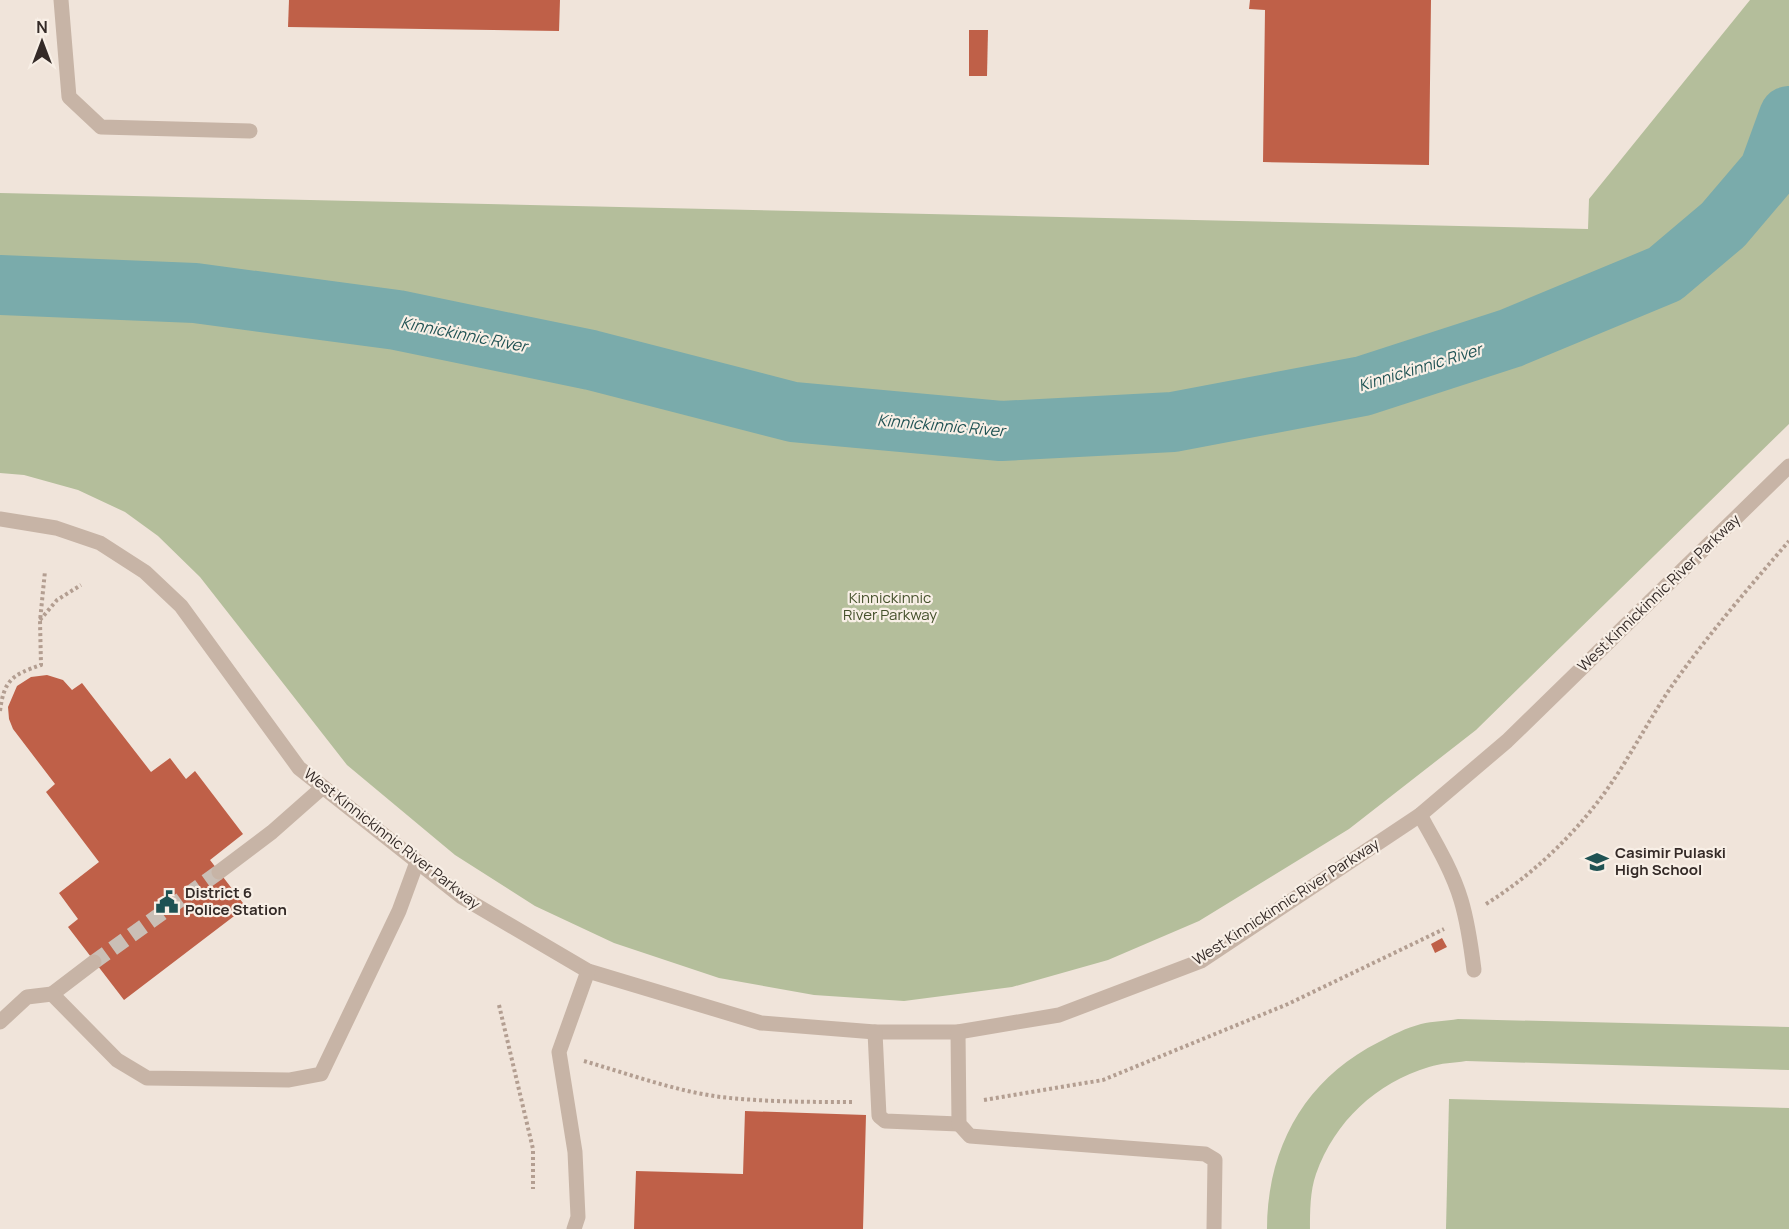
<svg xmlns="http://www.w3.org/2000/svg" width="1789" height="1229" viewBox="0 0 1789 1229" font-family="Manrope,sans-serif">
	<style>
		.green { fill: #b4be9b }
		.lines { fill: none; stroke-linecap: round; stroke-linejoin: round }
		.river { stroke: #7aabab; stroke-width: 60 }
		.building { fill: #bf6048 }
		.minor-tunnel { stroke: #cabfb6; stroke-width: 15; stroke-dasharray: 15 8; stroke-linecap: butt }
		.path { stroke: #b39e91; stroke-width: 4; stroke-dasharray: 3 3; stroke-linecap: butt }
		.minor { stroke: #c7b4a6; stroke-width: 15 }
		.labels { text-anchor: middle; stroke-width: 4.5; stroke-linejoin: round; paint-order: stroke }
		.street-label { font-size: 15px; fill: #342a27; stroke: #f8efe6 }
		.park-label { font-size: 15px; fill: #45512c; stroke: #f8efe6 }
		.poi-label { font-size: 15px; font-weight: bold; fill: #342a27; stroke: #f8efe6; text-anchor: start }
		.water-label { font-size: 16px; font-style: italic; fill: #1f5253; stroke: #f8efe6 }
	</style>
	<rect width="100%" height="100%" fill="#f0e4da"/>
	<g class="green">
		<polygon points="1750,0 1789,0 1789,424 1476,730 1349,829 1199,921 1108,960 1012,987 904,1001 814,995 719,978 614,943 535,906 455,855 347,765 200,577 158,536 125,512 78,490 24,475 0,473 0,193 1588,229 1589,199"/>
		<path d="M1458,1019L1789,1027V1070L1466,1061C1454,1063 1441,1063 1429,1067C1376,1083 1335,1121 1316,1174C1310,1191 1310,1211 1310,1229H1267C1267,1148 1305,1079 1379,1042C1392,1035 1406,1028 1421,1024C1433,1021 1446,1021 1458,1019Z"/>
		<polygon points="1449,1099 1789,1108 1789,1229 1446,1229"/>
	</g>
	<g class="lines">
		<polyline class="river" points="0,285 195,293 397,320 591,360 793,412 1001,431 1173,422 1363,386 1511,338 1665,274 1723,225 1769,171 1789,116"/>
	</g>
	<g class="building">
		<polygon points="289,0 560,0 559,31 288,27"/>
		<polygon points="1250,0 1431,0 1429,165 1263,162 1265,10 1249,9"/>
		<polygon points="969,30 988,30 987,76 969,76"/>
		<polygon points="47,675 63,680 72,690 82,683 151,772 170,758 186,779 195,771 243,834 210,860 246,907 124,1000 68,927 78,919 59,893 99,862 46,792 55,784 13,729 9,719 8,707 17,686 31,677"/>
		<polygon points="1442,938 1447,947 1435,953 1431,944"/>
		<polygon points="745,1111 866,1115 863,1229 634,1229 636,1171 743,1174"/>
	</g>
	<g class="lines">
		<polyline class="minor-tunnel" points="94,962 219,872"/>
		<g class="path">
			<polyline points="40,620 57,600 81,585"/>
			<path d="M0,711C4,680 12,675 41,665L40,621L45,571"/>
			<path d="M1486,904C1531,876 1571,838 1603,795C1631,757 1651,714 1679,676C1713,629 1751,585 1789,541"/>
			<polyline points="499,1005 533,1149 533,1189"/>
			<path d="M584,1061C629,1074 675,1091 721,1097C765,1102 809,1102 854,1102"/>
			<polyline points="984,1100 1103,1080 1288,1004 1444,929"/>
		</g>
		<g class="minor">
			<polyline points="61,0 69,97 101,127 250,131"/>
			<polyline points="0,519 56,528 100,543 145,572 181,606 299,768 462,897 588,971 761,1023 875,1032 958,1032 1059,1015 1201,961 1420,815 1507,741 1789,466"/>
			<path d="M1420,815C1435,842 1452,870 1461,900C1468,923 1471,946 1474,970"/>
			<polyline points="219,872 272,832 323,787"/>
			<polyline points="52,994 94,962"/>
			<polyline points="0,1022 27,997 52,994 117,1060 147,1078 289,1080 321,1074 399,911 417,862"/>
			<polyline points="875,1032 879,1116 885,1121 959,1124"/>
			<polyline points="958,1032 959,1124 970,1136 1205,1154 1215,1160 1214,1229"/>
			<polyline points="574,1229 578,1217 575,1152 559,1052 588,971"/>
		</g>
	</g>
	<defs>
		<g id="school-bare" transform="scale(1.8)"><path d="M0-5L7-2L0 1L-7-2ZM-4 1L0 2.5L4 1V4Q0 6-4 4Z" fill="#1f5253" stroke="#f8efe6" stroke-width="2.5" paint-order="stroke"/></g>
		<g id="civic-bare" transform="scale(1.8)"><path d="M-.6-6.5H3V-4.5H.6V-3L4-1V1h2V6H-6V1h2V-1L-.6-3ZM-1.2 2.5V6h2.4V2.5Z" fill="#1f5253" stroke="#f8efe6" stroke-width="2.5" paint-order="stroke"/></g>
	</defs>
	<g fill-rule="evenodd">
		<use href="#school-bare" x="1597" y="862"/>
		<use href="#civic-bare" x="167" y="902"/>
	</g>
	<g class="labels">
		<g class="street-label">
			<text transform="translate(1659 593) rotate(-44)" y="5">West Kinnickinnic River Parkway</text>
			<text transform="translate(392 839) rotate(38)" y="5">West Kinnickinnic River Parkway</text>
			<text transform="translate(1286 902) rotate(-33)" y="5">West Kinnickinnic River Parkway</text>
		</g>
		<g class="park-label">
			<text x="890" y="603">Kinnickinnic<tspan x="890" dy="17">River Parkway</tspan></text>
		</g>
		<g class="poi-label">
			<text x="1615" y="858">Casimir Pulaski<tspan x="1615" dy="17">High School</tspan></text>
			<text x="185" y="898">District 6<tspan x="185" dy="17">Police Station</tspan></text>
		</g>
		<g class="water-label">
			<text transform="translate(464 334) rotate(11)" y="6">Kinnickinnic River</text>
			<text transform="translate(1420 367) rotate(-17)" y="6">Kinnickinnic River</text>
			<text transform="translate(941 425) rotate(5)" y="6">Kinnickinnic River</text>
		</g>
	</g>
	<g transform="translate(42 42)" stroke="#f8efe6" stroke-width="4.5" paint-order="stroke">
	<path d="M0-4.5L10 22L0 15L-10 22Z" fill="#342a27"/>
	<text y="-9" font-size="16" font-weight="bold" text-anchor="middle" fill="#342a27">N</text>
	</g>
</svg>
